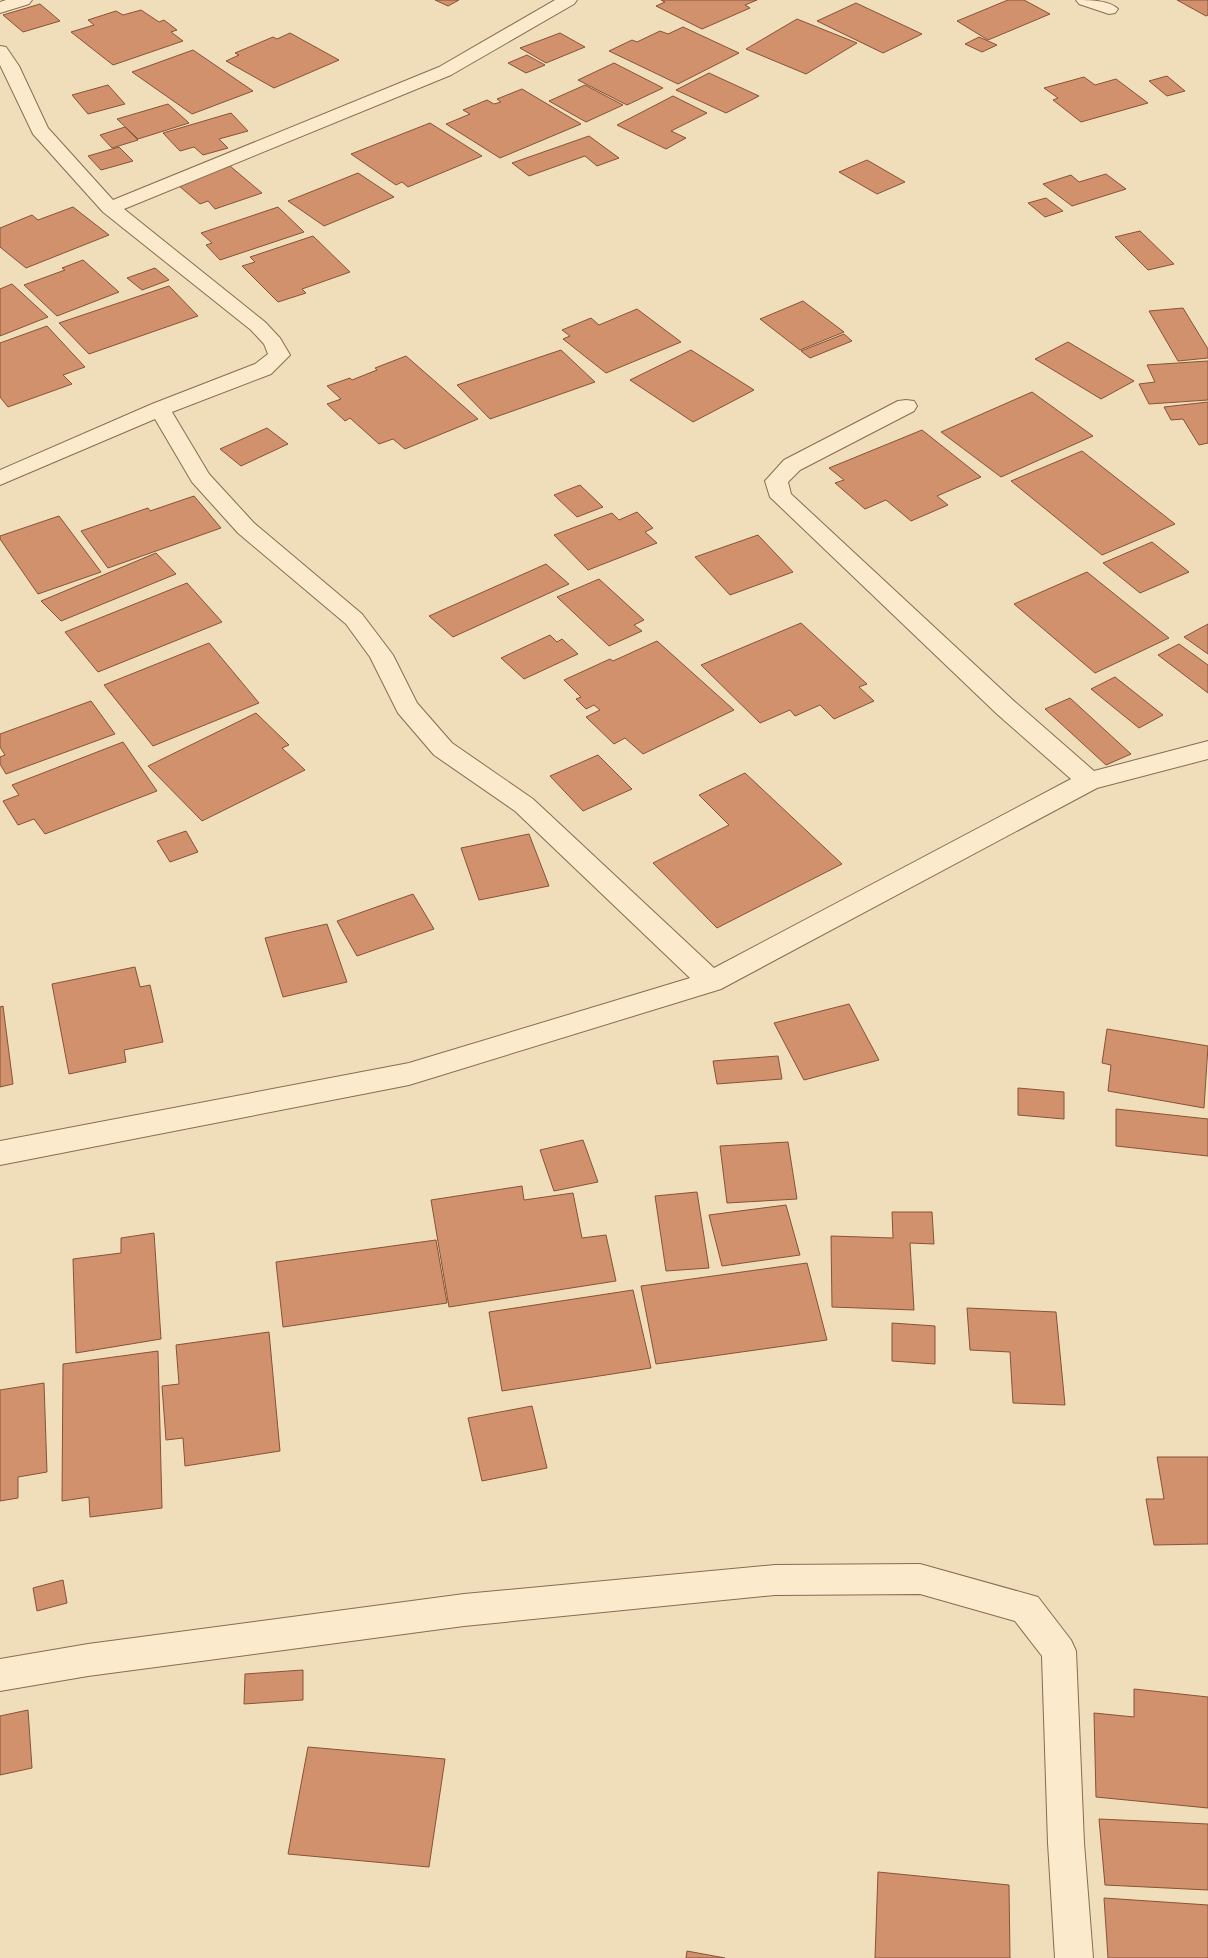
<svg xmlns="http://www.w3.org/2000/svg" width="1208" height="1958" viewBox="0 0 1208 1958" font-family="'Roboto Serif',serif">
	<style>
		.building { fill: #d1916c; stroke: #875338 }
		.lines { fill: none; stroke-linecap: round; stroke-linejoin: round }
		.minor-casing { stroke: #876c53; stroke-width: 2 }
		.minor { fill: #fbeacc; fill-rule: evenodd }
	</style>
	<rect width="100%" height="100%" fill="#f0ddb9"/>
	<g class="building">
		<polygon points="435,0 459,0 448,6"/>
		<polygon points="661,0 757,0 745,5 750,8 702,29 656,6 665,2"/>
		<polygon points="1008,0 1024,0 1050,14 988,40 957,21"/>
		<polygon points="1177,0 1208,0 1208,15 1206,16"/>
		<polygon points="856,3 922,34 883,53 817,21"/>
		<polygon points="40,4 60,21 23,32 3,15"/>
		<polygon points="141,10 159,22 164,20 177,30 171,32 183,41 113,65 71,32 94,25 88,20 116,11 123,15"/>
		<polygon points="797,19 857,43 806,74 746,49"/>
		<polygon points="683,27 739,53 678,84 609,51 632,40 637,42 660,31 668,34"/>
		<polygon points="290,33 339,60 274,88 226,61 239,55 235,53 273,37 277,39"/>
		<polygon points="560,33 585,47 546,63 520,48"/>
		<polygon points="979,37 997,45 982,52 965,44"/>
		<polygon points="193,50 253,91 192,114 132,72"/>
		<polygon points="527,55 545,65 526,73 508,63"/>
		<polygon points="614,63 663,88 627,105 578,80"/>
		<polygon points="709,73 759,96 726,113 676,90"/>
		<polygon points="1167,76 1185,91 1167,96 1149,81"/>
		<polygon points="1084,77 1095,85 1116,79 1148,103 1081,122 1053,100 1058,98 1044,88"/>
		<polygon points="108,85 125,104 88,114 72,95"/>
		<polygon points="585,85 623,105 586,122 549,101"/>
		<polygon points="522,89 581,124 500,158 446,124 470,114 463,110 487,100 494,104 501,102 497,99"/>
		<polygon points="673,96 707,113 671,131 686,138 666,149 617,125"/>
		<polygon points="168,104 189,123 138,139 117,119"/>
		<polygon points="231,113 248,131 219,139 228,148 203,155 194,147 180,151 163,133"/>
		<polygon points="430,123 482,156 408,187 402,182 396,185 351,154"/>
		<polygon points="125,127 138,140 112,148 100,135"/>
		<polygon points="589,136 619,158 597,166 585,156 529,176 512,163"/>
		<polygon points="119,147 133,161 101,170 88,156"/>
		<polygon points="867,160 905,182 877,194 839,172"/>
		<polygon points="230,166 262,193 215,209 208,201 200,204 178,185"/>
		<polygon points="358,173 394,197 324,226 288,201"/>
		<polygon points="1106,174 1126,189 1072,206 1043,184 1071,175 1079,182"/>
		<polygon points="1046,198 1063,211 1045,217 1028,203"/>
		<polygon points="73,207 109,235 26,268 0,247 0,228 32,215 38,220"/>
		<polygon points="278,207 304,232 220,260 206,245 212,243 201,233"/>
		<polygon points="1140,231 1174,264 1148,270 1115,237"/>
		<polygon points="313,236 350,272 302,289 306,293 278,302 242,266 255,262 250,257"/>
		<polygon points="83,260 119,292 57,316 24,285 65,270 62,268"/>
		<polygon points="155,268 169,280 142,290 127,278"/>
		<polygon points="12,284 48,317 0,336 0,289"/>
		<polygon points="169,286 198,316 89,354 59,323"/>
		<polygon points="803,301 844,332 800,350 760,319"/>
		<polygon points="1183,308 1208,349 1208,358 1178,361 1149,311"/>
		<polygon points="637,309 681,342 606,373 563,339 570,336 562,330 591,318 599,325"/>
		<polygon points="47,326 85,367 63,375 72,384 8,407 0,397 0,343"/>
		<polygon points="844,334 852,341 810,358 801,351"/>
		<polygon points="1068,342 1134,381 1101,399 1035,359"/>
		<polygon points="561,350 595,382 490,419 457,385"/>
		<polygon points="691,350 754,390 693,422 630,380"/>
		<polygon points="406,356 478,419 405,449 393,439 379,444 350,418 345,421 327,404 341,399 327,386 350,378 352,380 377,370 375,368"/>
		<polygon points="1208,361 1208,400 1149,404 1139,384 1155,382 1147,365"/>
		<polygon points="1032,392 1093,436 1001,477 941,432"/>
		<polygon points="1208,402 1208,443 1199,445 1183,419 1171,420 1164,407"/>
		<polygon points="267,428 288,444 241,466 220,449"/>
		<polygon points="922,430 981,477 937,496 948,505 911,521 886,500 865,509 835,483 844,480 829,468"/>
		<polygon points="1082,451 1175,524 1102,555 1011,481"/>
		<polygon points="580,485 603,507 577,517 554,495"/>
		<polygon points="194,496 221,528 108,568 81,531 148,508 150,511"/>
		<polygon points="637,512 653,528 645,532 657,543 588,570 554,535 612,513 619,520"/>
		<polygon points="59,516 101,572 38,594 0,539 0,536"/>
		<polygon points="758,535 793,572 730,595 695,557"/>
		<polygon points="1152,542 1189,572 1140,593 1103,563"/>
		<polygon points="156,553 176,574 61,621 41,601"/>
		<polygon points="546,564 569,584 453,637 429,616"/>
		<polygon points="1087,572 1169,638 1095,673 1014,604"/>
		<polygon points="599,579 644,620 634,625 642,631 609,646 557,597"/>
		<polygon points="187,583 222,622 98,672 65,632"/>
		<polygon points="801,623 867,684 859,687 874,701 834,719 820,705 795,716 790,710 760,723 701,665"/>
		<polygon points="1208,624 1208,654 1184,637"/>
		<polygon points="550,635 557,642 562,639 578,654 524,679 501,658"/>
		<polygon points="657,641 734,710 643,754 625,738 614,744 586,717 600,710 594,705 586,709 576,699 581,697 564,680 610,659 613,661"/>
		<polygon points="209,643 259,703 153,746 104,685"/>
		<polygon points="1179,644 1208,665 1208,693 1158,655"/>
		<polygon points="1115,677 1163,715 1139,728 1091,689"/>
		<polygon points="1070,698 1131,754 1106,765 1045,709"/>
		<polygon points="91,701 115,734 6,774 0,764 0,757 5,755 0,747 0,734"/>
		<polygon points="256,713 289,745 282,748 305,770 202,821 148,766"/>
		<polygon points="123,742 157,791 45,834 34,819 18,825 3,801 19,795 12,785"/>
		<polygon points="598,755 632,789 583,811 550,776"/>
		<polygon points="745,773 842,864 717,928 653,863 729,825 699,795"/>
		<polygon points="186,831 198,852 170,862 157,841"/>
		<polygon points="529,834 549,886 479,900 461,848"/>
		<polygon points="413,894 434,929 357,956 337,921"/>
		<polygon points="327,924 347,982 283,997 265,938"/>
		<polygon points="135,967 140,987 150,985 163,1042 124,1050 126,1062 69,1074 52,984"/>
		<polygon points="849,1004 879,1060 804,1080 774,1023"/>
		<polygon points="3,1006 13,1084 0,1087 0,1007"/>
		<polygon points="1107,1029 1208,1046 1204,1108 1108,1091 1111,1065 1102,1063"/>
		<polygon points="778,1056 782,1079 717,1084 713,1061"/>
		<polygon points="1018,1088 1064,1092 1064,1119 1018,1115"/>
		<polygon points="1116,1109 1208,1119 1208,1156 1116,1146"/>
		<polygon points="583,1140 598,1182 554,1191 540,1150"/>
		<polygon points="788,1142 797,1199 727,1203 720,1146"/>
		<polygon points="522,1186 524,1200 573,1193 582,1238 606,1235 616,1281 449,1307 431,1200"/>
		<polygon points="697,1192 709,1268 666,1271 655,1196"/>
		<polygon points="786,1205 800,1255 722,1266 709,1215"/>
		<polygon points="892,1212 932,1212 934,1244 910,1243 914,1310 832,1307 831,1236 893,1238"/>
		<polygon points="154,1233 161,1339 76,1353 73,1259 121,1253 121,1238"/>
		<polygon points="436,1240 447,1303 283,1327 276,1262"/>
		<polygon points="807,1263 827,1340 656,1364 641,1286"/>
		<polygon points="633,1290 651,1368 502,1391 489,1312"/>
		<polygon points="967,1308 1056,1312 1065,1405 1013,1403 1010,1352 970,1350"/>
		<polygon points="892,1323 935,1326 935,1364 892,1361"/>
		<polygon points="269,1332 280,1451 185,1466 183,1438 166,1440 162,1386 179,1384 176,1345"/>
		<polygon points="158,1351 162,1508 90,1517 89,1497 62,1501 63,1364"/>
		<polygon points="44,1383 47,1472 18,1477 18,1498 0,1501 0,1390"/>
		<polygon points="532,1406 547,1468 482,1481 468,1418"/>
		<polygon points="1157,1457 1208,1457 1208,1544 1154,1545 1146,1499 1164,1499"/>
		<polygon points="63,1580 67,1603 37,1611 33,1588"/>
		<polygon points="303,1670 303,1700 244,1704 245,1674"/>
		<polygon points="1134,1689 1208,1697 1208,1808 1096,1797 1094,1713 1134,1717"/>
		<polygon points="28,1710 32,1768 0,1775 0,1716"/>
		<polygon points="308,1747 445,1759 429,1867 288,1854"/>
		<polygon points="1099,1819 1208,1824 1208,1890 1105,1885"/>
		<polygon points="878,1872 1009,1885 1010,1958 875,1958"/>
		<polygon points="1104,1898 1208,1905 1208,1958 1108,1958"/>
		<polygon points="687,1951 725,1958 686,1958"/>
	</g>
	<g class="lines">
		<g class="minor-casing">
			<g id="minor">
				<polygon points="6,0 32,0 29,4 0,13 0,2"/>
				<polygon points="555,0 577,0 574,4 451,75 124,209 265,322 280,338 290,355 271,374 172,412 209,474 254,523 362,614 393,655 417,703 452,743 533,799 714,968 1071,779 997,714 770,497 765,481 784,460 898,401 906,400 914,401 917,406 914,411 800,470 788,482 791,494 1015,702 1094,771 1208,741 1208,759 1097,788 721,989 409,1085 0,1165 0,1141 409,1063 690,978 515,811 434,755 398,713 370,657 346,624 238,533 192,482 155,419 0,485 0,470 152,404 255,364 268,354 264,344 251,330 103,212 33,134 0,65 0,46 6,47 19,66 48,128 113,200 439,67"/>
				<path d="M1076,0C1089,0 1109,0 1118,9L1115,13L1109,14L1079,4Z"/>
				<polygon points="920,1564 1038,1597 1071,1640 1076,1651 1084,1843 1093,1958 1055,1958 1048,1843 1042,1656 1015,1621 920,1594 775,1595 464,1626 88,1676 0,1691 0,1659 88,1644 464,1594 775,1565"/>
			</g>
		</g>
		<use href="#minor" class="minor"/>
	</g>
</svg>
